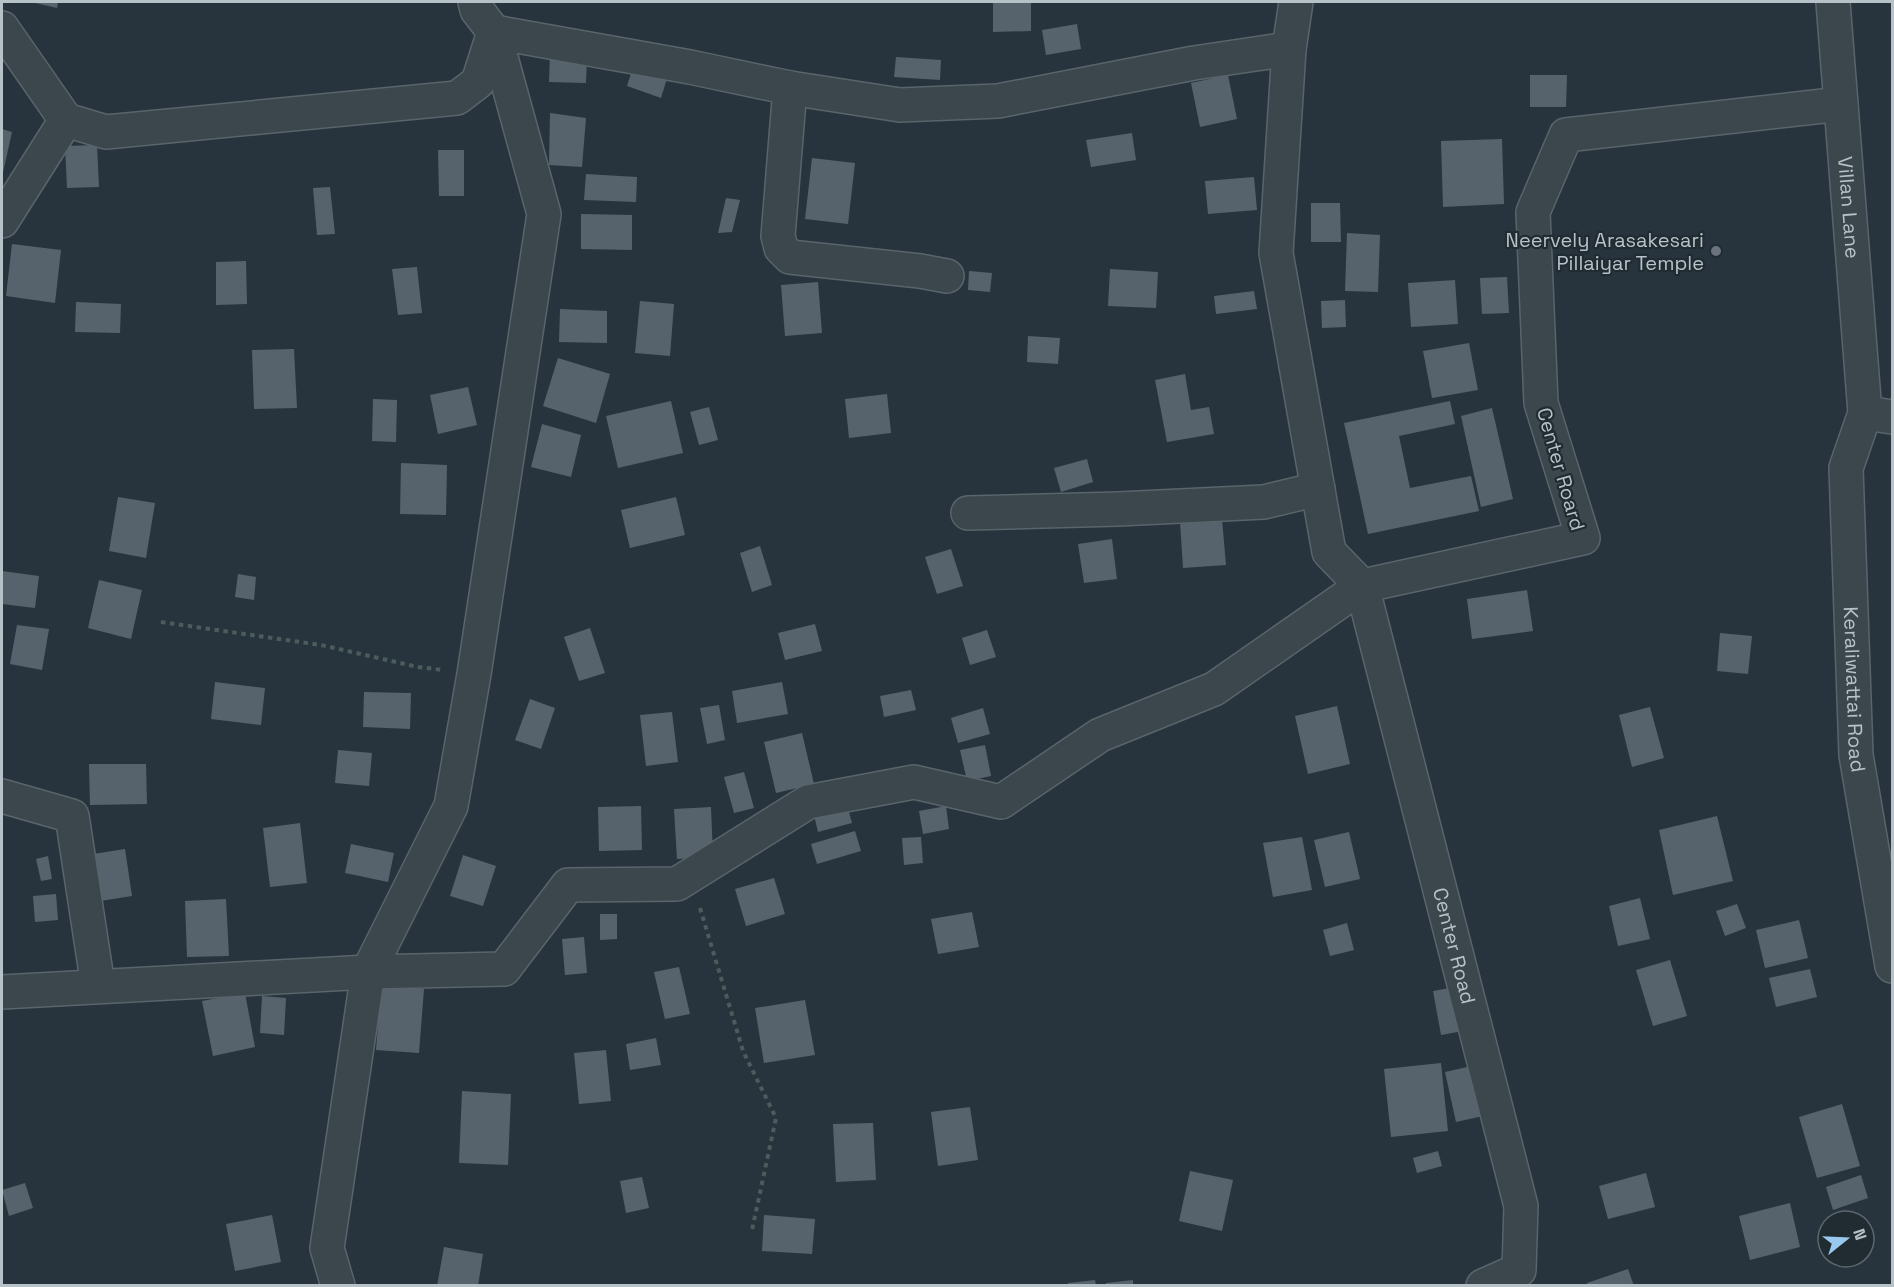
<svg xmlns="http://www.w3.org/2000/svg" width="1894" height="1287" viewBox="0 0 1894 1287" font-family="'Space Grotesk',sans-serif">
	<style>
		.building { fill: #56636c }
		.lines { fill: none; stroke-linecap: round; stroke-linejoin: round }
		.minor-casing { stroke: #59646b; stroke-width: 36 }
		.path { stroke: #4a5c5b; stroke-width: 4; stroke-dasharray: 4.5 4.5; stroke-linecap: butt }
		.minor { stroke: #3b464d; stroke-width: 33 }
		.worship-dot { fill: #6b7280; stroke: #202b32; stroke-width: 2 }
		.labels { text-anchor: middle; stroke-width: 4.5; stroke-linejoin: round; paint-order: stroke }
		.street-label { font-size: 20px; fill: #b7c1c8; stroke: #202b32 }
		.poi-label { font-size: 20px; fill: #b7c1c8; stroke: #202b32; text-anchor: end }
	</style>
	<rect width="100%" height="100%" fill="#28343d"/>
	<g class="building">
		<polygon points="31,2 58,2 57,8"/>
		<polygon points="993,2 1031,2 1031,31 993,32"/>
		<polygon points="1077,24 1081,49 1046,55 1042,30"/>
		<polygon points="550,55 587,56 586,83 549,82"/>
		<polygon points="896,57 941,60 940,80 894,77"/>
		<polygon points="634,64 668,75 661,98 627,86"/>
		<polygon points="1228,75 1237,119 1200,127 1191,83"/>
		<polygon points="1530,75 1567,75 1566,107 1530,107"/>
		<polygon points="550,113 586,118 582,167 549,165"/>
		<polygon points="2,129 12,132 2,177"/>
		<polygon points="1132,133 1136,160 1091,167 1086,140"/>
		<polygon points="1502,139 1504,204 1443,207 1441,141"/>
		<polygon points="97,145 99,187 67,188 65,146"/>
		<polygon points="438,150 464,150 464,196 439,196"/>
		<polygon points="812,158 855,163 848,224 805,219"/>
		<polygon points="586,174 637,177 636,202 584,200"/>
		<polygon points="1254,177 1257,210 1208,214 1205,181"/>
		<polygon points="330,187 335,234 317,235 313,188"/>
		<polygon points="726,198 740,200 732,232 718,233"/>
		<polygon points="1311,203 1340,203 1341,242 1311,242"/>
		<polygon points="581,214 632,215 632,250 581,249"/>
		<polygon points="1347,233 1380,235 1378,292 1345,291"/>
		<polygon points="12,244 61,250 55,303 6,296"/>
		<polygon points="246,261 247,304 216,305 216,262"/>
		<polygon points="417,267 422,313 398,315 392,269"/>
		<polygon points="1110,269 1158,272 1156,308 1108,306"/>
		<polygon points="969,271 992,273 990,292 968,290"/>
		<polygon points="1507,277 1509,313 1482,314 1480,278"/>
		<polygon points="1455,280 1458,324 1411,327 1408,283"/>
		<polygon points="818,282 822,333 785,336 781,285"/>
		<polygon points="1254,291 1257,309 1216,314 1214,296"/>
		<polygon points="1345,300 1346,327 1322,328 1321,301"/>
		<polygon points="640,301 674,304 670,356 635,353"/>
		<polygon points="76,302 121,304 120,333 75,332"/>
		<polygon points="560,309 607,311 607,343 559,342"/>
		<polygon points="1028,336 1060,338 1058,364 1027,362"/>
		<polygon points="1469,343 1478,390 1432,398 1423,351"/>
		<polygon points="294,349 297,408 254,409 252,350"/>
		<polygon points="558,358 610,374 596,423 543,406"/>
		<polygon points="1185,374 1191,410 1209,407 1214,434 1167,442 1155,380"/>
		<polygon points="468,387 477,425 438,434 430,395"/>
		<polygon points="887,394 891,433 849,438 845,399"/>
		<polygon points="373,399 397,400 396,442 372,441"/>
		<polygon points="671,401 683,453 618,468 606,416"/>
		<polygon points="1450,401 1455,424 1399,436 1410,488 1471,476 1479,511 1368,534 1344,423"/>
		<polygon points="709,407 718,440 699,445 690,412"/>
		<polygon points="1492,408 1513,499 1481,507 1461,416"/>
		<polygon points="542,424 581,435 571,477 531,467"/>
		<polygon points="1087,459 1093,482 1061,492 1054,468"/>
		<polygon points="401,463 447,465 446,515 400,514"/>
		<polygon points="118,497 155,503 146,558 109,551"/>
		<polygon points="676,497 685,535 630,548 621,510"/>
		<polygon points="1222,519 1226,565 1183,568 1180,522"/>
		<polygon points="1112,539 1117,579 1084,583 1078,544"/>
		<polygon points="760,546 772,585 752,592 740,553"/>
		<polygon points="951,549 963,586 937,594 925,557"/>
		<polygon points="2,571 39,576 35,608 2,604"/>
		<polygon points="238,574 256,577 254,600 235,597"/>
		<polygon points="99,580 142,590 131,639 88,628"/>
		<polygon points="1527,590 1533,631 1472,639 1467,599"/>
		<polygon points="815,624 822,651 785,660 778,633"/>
		<polygon points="17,625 49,629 42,670 10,664"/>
		<polygon points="590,628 605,673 579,681 564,637"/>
		<polygon points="987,630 996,657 970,665 962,638"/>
		<polygon points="1720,633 1752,636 1748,674 1717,671"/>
		<polygon points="215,682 265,688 261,725 211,719"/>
		<polygon points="782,682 788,714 737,723 732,691"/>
		<polygon points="911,690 916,710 884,717 880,696"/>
		<polygon points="364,692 411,693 410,729 363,727"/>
		<polygon points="530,699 555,708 541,749 515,740"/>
		<polygon points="719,705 725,740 707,744 700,708"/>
		<polygon points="1337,706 1350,764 1308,774 1295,716"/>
		<polygon points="1650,707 1664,758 1632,767 1619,715"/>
		<polygon points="983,708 990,734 958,743 951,718"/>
		<polygon points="672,712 678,762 646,766 640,715"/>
		<polygon points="802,733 814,784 776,793 764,742"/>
		<polygon points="985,745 991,776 967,781 960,750"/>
		<polygon points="338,750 372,753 369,786 335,783"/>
		<polygon points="89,764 146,764 147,804 90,805"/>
		<polygon points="744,772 754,808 734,813 724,777"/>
		<polygon points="845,798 852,823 818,832 812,807"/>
		<polygon points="641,806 642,850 599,851 598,807"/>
		<polygon points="946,806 949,829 923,834 919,811"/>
		<polygon points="711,807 713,857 677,859 674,809"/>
		<polygon points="1717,816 1733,881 1673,895 1659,830"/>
		<polygon points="300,823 307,883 270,887 263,828"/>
		<polygon points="855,831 861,851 817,864 811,844"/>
		<polygon points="1349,832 1360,879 1325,887 1314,840"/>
		<polygon points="921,837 923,863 904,865 902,838"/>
		<polygon points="1302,837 1312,890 1273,897 1263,843"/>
		<polygon points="351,844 394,853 388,882 345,873"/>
		<polygon points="125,849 132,896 94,902 87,855"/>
		<polygon points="463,855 496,866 483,906 450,896"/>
		<polygon points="48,856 52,879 41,881 36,859"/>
		<polygon points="774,878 785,914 746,926 735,889"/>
		<polygon points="56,894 58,920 35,922 33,896"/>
		<polygon points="1640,898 1650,939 1618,946 1609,906"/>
		<polygon points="226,899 229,956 187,957 185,901"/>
		<polygon points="1737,904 1746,928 1725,936 1716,911"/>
		<polygon points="972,912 979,947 938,954 931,919"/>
		<polygon points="600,914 617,914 617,939 600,940"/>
		<polygon points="1799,920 1808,958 1765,968 1756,930"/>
		<polygon points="1347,923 1354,950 1330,956 1323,930"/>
		<polygon points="584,937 587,973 565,975 562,939"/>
		<polygon points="1670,960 1687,1016 1653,1026 1636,970"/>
		<polygon points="679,967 690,1014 665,1019 654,972"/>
		<polygon points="1810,969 1817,997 1776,1007 1769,978"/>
		<polygon points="381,987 424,989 419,1053 376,1050"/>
		<polygon points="1455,987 1463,1031 1441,1035 1433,991"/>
		<polygon points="245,993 255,1047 213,1056 202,1001"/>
		<polygon points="262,996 286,998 284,1035 260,1033"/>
		<polygon points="805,1000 815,1055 764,1063 755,1008"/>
		<polygon points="656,1038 661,1065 630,1070 626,1044"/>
		<polygon points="606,1050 611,1101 579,1104 574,1053"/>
		<polygon points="1441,1063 1448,1131 1391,1137 1384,1069"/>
		<polygon points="1472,1066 1483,1116 1456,1122 1445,1072"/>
		<polygon points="462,1091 511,1094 508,1165 459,1163"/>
		<polygon points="1842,1104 1860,1166 1817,1178 1799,1117"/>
		<polygon points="970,1107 978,1160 938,1166 931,1112"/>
		<polygon points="873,1123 876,1180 836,1182 833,1124"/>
		<polygon points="1438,1151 1442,1166 1417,1173 1413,1158"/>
		<polygon points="1190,1171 1233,1180 1222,1231 1179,1221"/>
		<polygon points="1646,1173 1655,1207 1608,1219 1599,1186"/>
		<polygon points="1861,1175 1868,1198 1833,1210 1826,1187"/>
		<polygon points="642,1177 649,1208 626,1213 620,1181"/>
		<polygon points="25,1183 33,1208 9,1216 2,1190"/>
		<polygon points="1790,1203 1800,1247 1750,1260 1739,1216"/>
		<polygon points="272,1215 281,1262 235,1271 226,1224"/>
		<polygon points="764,1215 815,1219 812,1254 762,1251"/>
		<polygon points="444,1247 483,1254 478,1286 437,1286"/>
		<polygon points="1628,1269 1634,1286 1588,1286 1587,1283"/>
		<polygon points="1095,1280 1096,1286 1068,1286 1068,1283"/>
		<polygon points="1133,1280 1133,1286 1106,1286 1106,1283"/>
	</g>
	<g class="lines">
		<g class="minor-casing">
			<g id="minor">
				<path id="s1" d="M1833,2L1865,413L1846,468L1856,755L1892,966"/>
				<polyline points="2,28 66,120 106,132 457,98 478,82 494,32"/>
				<polyline points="494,32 690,67 790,88 778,236 781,248 790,257 920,271 947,276"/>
				<polyline points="1289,49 1296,2"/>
				<path id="s2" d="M790,88L900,105L998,101L1194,63L1289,49L1276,253L1329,552L1362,586L1521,1206L1519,1270L1483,1286"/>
				<polyline points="2,221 66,120"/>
				<polyline points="1865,413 1892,417"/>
				<polyline points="968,513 1118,509 1264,502 1318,489"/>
				<polyline points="2,796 72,816 98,986"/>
				<polyline points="2,992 368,972 504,969 568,885 677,884 808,802 914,782 1001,802 1100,735 1214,689 1362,586 1583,538 1541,403 1533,212 1566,135 1841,104"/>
				<polyline points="338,1286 327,1248 368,972 451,806 474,674 544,214 494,32 477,10 475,2"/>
			</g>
		</g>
		<g class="path">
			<polyline points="161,622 321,645 418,667 443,670"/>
			<polyline points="700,908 743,1051 776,1118 752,1230"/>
		</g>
		<use href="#minor" class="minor"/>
	</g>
	<circle class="worship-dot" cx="1716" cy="251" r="6"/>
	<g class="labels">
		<g class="street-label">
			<text dy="7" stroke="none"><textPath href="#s1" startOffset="206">Villan Lane</textPath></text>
			<text transform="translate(1561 469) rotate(74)" y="7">Center Roard</text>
			<text dy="7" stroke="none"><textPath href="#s1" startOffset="692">Keraliwattai Road</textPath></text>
			<text dy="7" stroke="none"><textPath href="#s2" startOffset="1432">Center Road</textPath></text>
		</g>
		<g class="poi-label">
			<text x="1704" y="247">Neervely Arasakesari<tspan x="1704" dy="23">Pillaiyar Temple</tspan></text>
		</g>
	</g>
	<rect width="1894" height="1287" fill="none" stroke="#b7c1c8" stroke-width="6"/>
	<g transform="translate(1846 1239) rotate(72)"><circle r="28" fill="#202b32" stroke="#5c676e" stroke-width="1.5"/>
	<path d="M0-4.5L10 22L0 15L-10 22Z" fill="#98c8ed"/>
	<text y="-9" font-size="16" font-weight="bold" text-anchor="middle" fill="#b7c1c8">N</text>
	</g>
</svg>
